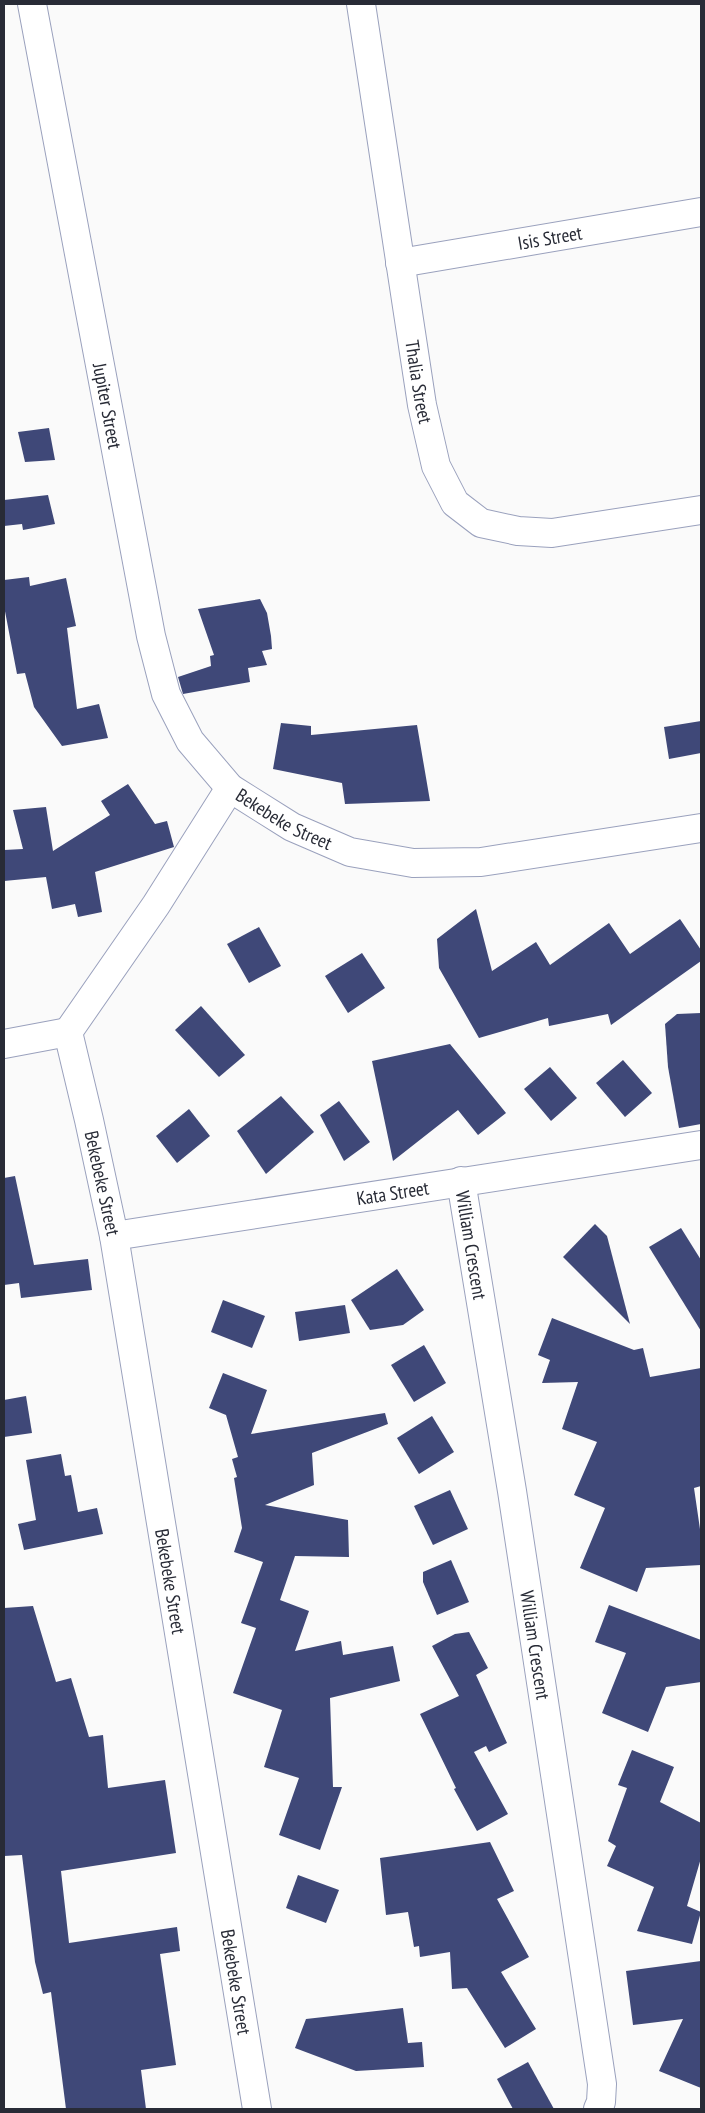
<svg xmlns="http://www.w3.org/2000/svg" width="705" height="2113" viewBox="0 0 705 2113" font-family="'PT Sans Narrow',sans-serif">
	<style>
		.building { fill: #3f4878 }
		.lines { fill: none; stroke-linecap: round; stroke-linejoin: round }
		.minor-casing { stroke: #9aa1bd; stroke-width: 30 }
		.minor { stroke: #fff; stroke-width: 28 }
		.labels { text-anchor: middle; stroke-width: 5; stroke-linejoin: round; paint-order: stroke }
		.street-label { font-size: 19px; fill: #282b36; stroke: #fff }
	</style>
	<rect width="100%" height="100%" fill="#fafafa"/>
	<g class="building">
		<polygon points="49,428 55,460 25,462 18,432"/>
		<polygon points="48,495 55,524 23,530 22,524 4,526 4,500"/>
		<polygon points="29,577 30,586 66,578 76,626 67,628 77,709 99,704 108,738 62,746 34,707 25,673 17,674 4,606 4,580"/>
		<polygon points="260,599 267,613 271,636 272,649 262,651 267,665 248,668 250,682 183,694 178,677 211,666 210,656 214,655 198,609"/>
		<polygon points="701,721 701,753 669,759 664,727"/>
		<polygon points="281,723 311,726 311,735 417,725 430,801 345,804 342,783 273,769"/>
		<polygon points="128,784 155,824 167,821 174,847 95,872 102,912 78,917 75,904 52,909 46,877 4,881 4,850 23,849 13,810 46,807 53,851 110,815 101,801"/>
		<polygon points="476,909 492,971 536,942 550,965 609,923 630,954 680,919 701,950 701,961 611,1025 608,1014 549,1026 548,1018 479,1038 439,968 437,939"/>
		<polygon points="259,927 281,966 249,983 227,944"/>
		<polygon points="362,953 385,988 348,1013 325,976"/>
		<polygon points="201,1006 245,1055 219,1077 175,1030"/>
		<polygon points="701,1013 701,1124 679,1128 668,1067 665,1024 677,1014"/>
		<polygon points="450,1044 506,1113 478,1135 458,1110 393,1161 372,1061"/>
		<polygon points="623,1060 652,1093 625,1117 596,1083"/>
		<polygon points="550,1067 577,1098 551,1121 524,1089"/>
		<polygon points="281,1096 314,1132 266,1174 237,1131"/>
		<polygon points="339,1101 370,1142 344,1161 320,1115"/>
		<polygon points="189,1109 210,1136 177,1163 156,1136"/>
		<polygon points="15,1176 34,1265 88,1259 92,1290 21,1298 19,1283 4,1285 4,1178"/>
		<polygon points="595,1224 607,1236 630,1324 563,1257"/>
		<polygon points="681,1228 701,1260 701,1331 649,1247"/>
		<polygon points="397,1269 424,1310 403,1325 370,1330 351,1300"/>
		<polygon points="223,1300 265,1316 252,1348 211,1332"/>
		<polygon points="345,1305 350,1333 299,1341 295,1312"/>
		<polygon points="552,1318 634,1350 643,1348 650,1377 701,1368 701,1486 694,1488 701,1536 701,1565 646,1568 637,1592 580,1568 605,1508 574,1495 597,1442 562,1429 578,1382 542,1383 550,1360 538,1355"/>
		<polygon points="424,1345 446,1383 414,1402 391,1365"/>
		<polygon points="223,1373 267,1390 251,1434 385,1413 388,1424 312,1453 314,1485 265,1505 348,1520 349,1557 295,1556 280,1600 309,1611 295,1651 341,1641 343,1655 393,1646 400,1681 330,1698 333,1787 342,1787 320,1850 279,1835 299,1778 264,1767 282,1710 233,1693 256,1628 241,1623 263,1562 234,1552 242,1528 234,1478 237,1477 232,1459 238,1457 226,1415 209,1408"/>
		<polygon points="26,1396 32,1433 4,1437 4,1400"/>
		<polygon points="432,1416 454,1452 419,1474 397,1438"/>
		<polygon points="61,1454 65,1476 71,1475 78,1512 97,1508 103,1534 24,1550 18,1524 36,1520 26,1460"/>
		<polygon points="450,1490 468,1529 433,1545 414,1506"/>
		<polygon points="451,1560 469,1602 437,1615 423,1582 423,1572"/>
		<polygon points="609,1605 701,1640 701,1682 666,1687 648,1732 602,1713 626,1653 595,1642"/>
		<polygon points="33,1606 56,1682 71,1678 89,1737 103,1735 108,1788 165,1780 176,1853 61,1871 69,1943 177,1927 180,1951 160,1954 176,2065 141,2070 146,2109 66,2109 51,1992 43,1994 35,1962 22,1855 4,1856 4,1608"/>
		<polygon points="469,1632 488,1668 476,1675 507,1743 489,1752 486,1746 474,1752 508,1814 477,1831 454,1789 456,1788 420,1714 459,1696 432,1646 455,1634"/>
		<polygon points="632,1750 674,1767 660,1802 701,1823 701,1858 687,1906 701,1912 692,1944 637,1931 654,1887 607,1866 616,1846 608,1841 627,1788 618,1785"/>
		<polygon points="490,1842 514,1891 497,1899 529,1957 501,1972 536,2029 505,2048 467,1988 452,1989 450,1952 420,1957 419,1946 414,1947 408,1912 386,1915 380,1858"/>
		<polygon points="298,1875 339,1890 326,1923 286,1908"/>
		<polygon points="701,1961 701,2088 659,2071 683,2019 633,2025 626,1971"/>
		<polygon points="403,2008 408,2043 422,2042 424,2067 356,2071 295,2048 306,2019"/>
		<polygon points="528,2062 554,2109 513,2109 497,2079"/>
	</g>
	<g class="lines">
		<g class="minor-casing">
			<g id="minor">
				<path id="s1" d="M32,4L151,636L166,694L190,741L230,788L292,827L350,852L413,863L481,862L701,828"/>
				<path id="s2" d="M361,4L422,405L436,466L455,503L481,523L518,531L552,533L701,510"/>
				<path id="s3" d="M400,263L701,212"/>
				<path id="s4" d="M230,788L156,905L68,1032L89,1120L114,1236L257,2109"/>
				<polyline points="4,1044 68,1032"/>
				<path id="s5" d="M461,1181L512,1491L602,2084L601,2102L598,2109"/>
				<path id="s6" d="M114,1236L701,1145"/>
			</g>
		</g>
		<use href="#minor" class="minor"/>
	</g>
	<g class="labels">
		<g class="street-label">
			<text dy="7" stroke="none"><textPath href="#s3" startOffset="152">Isis Street</textPath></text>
			<text dy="7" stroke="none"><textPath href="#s2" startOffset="382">Thalia Street</textPath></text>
			<text dy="7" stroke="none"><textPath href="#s1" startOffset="409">Jupiter Street</textPath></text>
			<text dy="7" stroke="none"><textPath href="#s1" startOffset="880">Bekebeke Street</textPath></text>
			<text dy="7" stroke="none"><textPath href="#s4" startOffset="448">Bekebeke Street</textPath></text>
			<text dy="7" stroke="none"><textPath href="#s6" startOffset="282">Kata Street</textPath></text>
			<text dy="7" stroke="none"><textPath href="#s5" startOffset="65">William Crescent</textPath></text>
			<text dy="7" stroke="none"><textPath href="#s4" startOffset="852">Bekebeke Street</textPath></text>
			<text dy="7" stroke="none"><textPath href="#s5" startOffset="470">William Crescent</textPath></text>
			<text dy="7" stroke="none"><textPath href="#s4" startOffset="1258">Bekebeke Street</textPath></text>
		</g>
	</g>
	<rect width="705" height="2113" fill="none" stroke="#282b36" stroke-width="10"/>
</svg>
